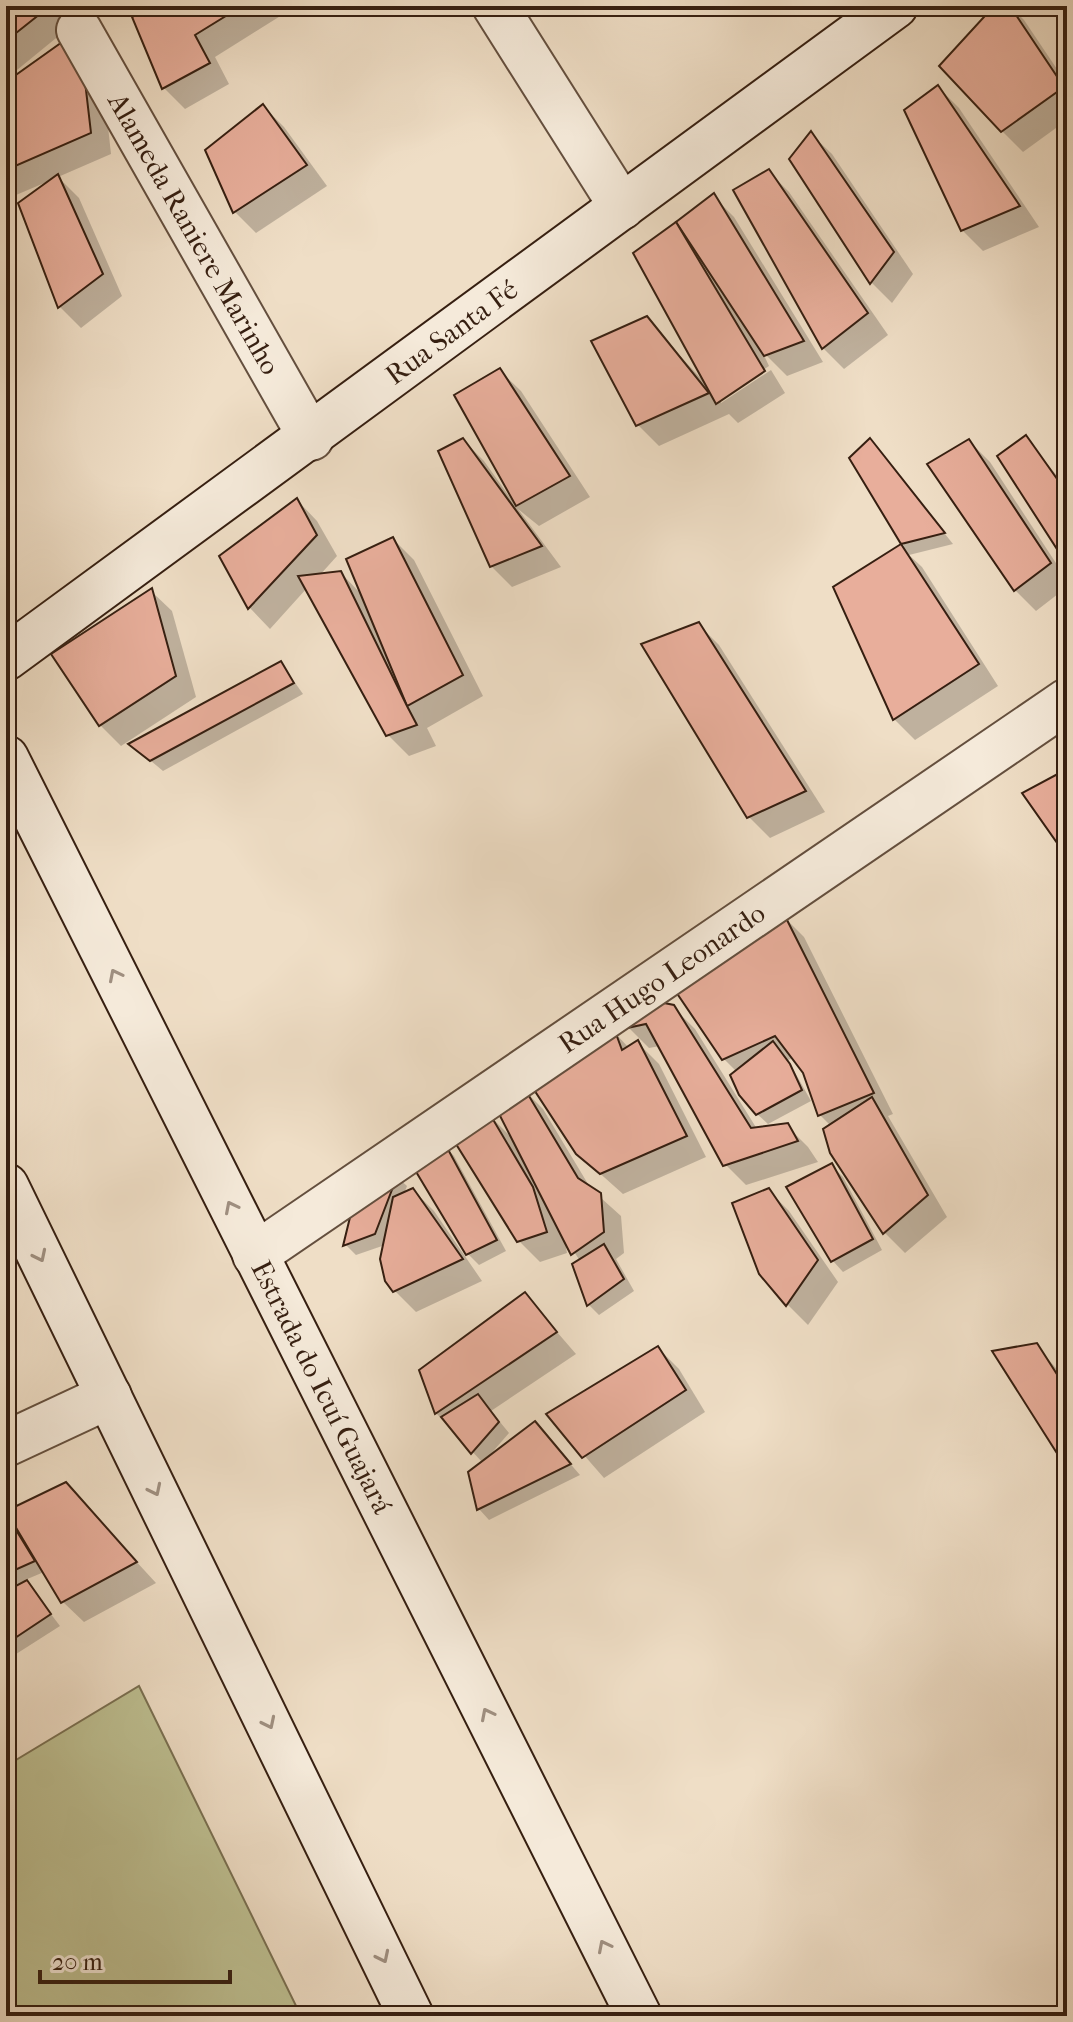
<svg xmlns="http://www.w3.org/2000/svg" width="1073" height="2022" viewBox="0 0 1073 2022" font-family="'IM FELL French Canon',serif">
	<style>
		.green { fill: #bec092; stroke: #7a7052; stroke-width: 2 }
		.shadow { fill: #0003 }
		.building { fill: #e8ae9b; stroke: #361f11; stroke-width: 2 }
		.lines { fill: none; stroke-linecap: round; stroke-linejoin: round }
		.street-casing { stroke: #644f3e; stroke-width: 48 }
		.secondary-casing { stroke: #361f11; stroke-width: 48 }
		.street { stroke: #f5eada; stroke-width: 44 }
		.secondary { stroke: #f5eada; stroke-width: 44 }
		.oneway { stroke: #9f8f80 }
		.labels { text-anchor: middle; stroke-width: 6; stroke-linejoin: round; paint-order: stroke }
		.street-label { font-size: 28px; fill: #361f11; stroke: #f5eada }
	</style>
	<rect width="100%" height="100%" fill="#efdec6"/>
	<filter id="stains"><feTurbulence type="fractalNoise" baseFrequency=".0025" numOctaves="4"/><feColorMatrix values="0 0 0 0 .2 0 0 0 0 .09 0 0 0 0 .02 0 0 0 .5 -.17"/></filter>
	<radialGradient id="worn" r=".72"><stop offset=".6" stop-color="#630" stop-opacity="0"/><stop offset="1" stop-color="#630" stop-opacity=".3"/></radialGradient>
	<polygon class="green" points="139,1686 301,2016 6,2016 6,1766"/>
	<g class="shadow">
		<polygon points="6,6 61,6 72,25 6,79"/>
		<polygon points="138,6 276,6 282,15 215,57 229,84 185,109 164,88 145,13"/>
		<polygon points="997,6 1010,6 1024,20 1067,84 1067,120 1023,152 1002,131"/>
		<polygon points="100,53 111,154 58,177 79,198 122,296 81,328 60,307 20,203 49,181 16,195 6,185 6,85"/>
		<polygon points="938,87 959,108 1039,227 983,251 962,230"/>
		<polygon points="263,106 284,127 327,186 256,233 235,212 207,151"/>
		<polygon points="811,134 832,154 913,274 892,303 872,283 791,160"/>
		<polygon points="768,171 789,192 888,335 844,369 823,348"/>
		<polygon points="713,196 734,217 823,362 787,376 762,351 769,366 721,398 721,403 771,370 785,393 738,423 729,414 659,446 638,425 646,319 706,384 636,254"/>
		<polygon points="500,371 521,391 590,497 539,526 518,509 561,567 512,587 491,566 463,440 484,461 511,499 513,497"/>
		<polygon points="1026,438 1067,488 1067,560 999,456"/>
		<polygon points="870,440 953,544 909,555 922,567 998,686 915,740 894,719 836,588 904,545 852,458"/>
		<polygon points="969,441 990,462 1067,580 1067,587 1036,611 1015,590"/>
		<polygon points="297,500 317,521 337,556 319,576 341,573 363,596 393,539 414,560 483,696 427,728 436,746 409,756 388,735 307,588 270,629 250,608 222,556"/>
		<polygon points="151,591 172,611 196,697 121,746 100,725"/>
		<polygon points="698,624 719,645 825,812 770,838 749,817"/>
		<polygon points="281,663 303,694 163,771 132,745"/>
		<polygon points="783,916 804,937 893,1114 888,1116 947,1217 905,1253 885,1233 832,1152 831,1126 820,1115 804,1072 794,1058 788,1060 811,1101 768,1124 757,1114 737,1072 724,1059"/>
		<polygon points="1067,974 1067,993 1061,982"/>
		<polygon points="673,1007 695,1029 757,1129 787,1126 808,1147 818,1162 746,1185 725,1164 660,1046 649,1048 628,1027"/>
		<polygon points="615,1033 629,1048 638,1043 659,1064 706,1157 623,1194 577,1153"/>
		<polygon points="1067,1057 1067,1083 1060,1067"/>
		<polygon points="522,1088 543,1109 591,1189 621,1216 624,1253 616,1259 634,1291 599,1315 589,1305 575,1264 580,1261 564,1236 567,1253 540,1262 519,1241 487,1113 513,1139"/>
		<polygon points="444,1145 454,1156 506,1251 479,1265 468,1254"/>
		<polygon points="832,1166 843,1177 882,1250 843,1272 833,1261 788,1187"/>
		<polygon points="397,1177 407,1186 404,1194 413,1190 434,1211 482,1281 416,1312 395,1291 385,1245 356,1255 346,1245 356,1203"/>
		<polygon points="768,1190 789,1211 838,1282 808,1325 787,1304"/>
		<polygon points="525,1295 576,1354 491,1411 509,1433 489,1456 535,1423 580,1475 489,1520 479,1509 483,1463 436,1413 421,1371"/>
		<polygon points="1036,1345 1067,1381 1067,1465"/>
		<polygon points="658,1348 679,1369 705,1412 604,1478 549,1415"/>
		<polygon points="65,1484 156,1583 84,1622 63,1602 44,1572 25,1580 60,1626 13,1656 6,1649 6,1594 17,1588 16,1585 6,1589 6,1530 15,1526 7,1513"/>
	</g>
	<g class="building">
		<polygon points="6,6 50,6 6,41"/>
		<polygon points="153,6 242,6 195,35 210,63 162,89 132,17"/>
		<polygon points="994,6 1010,6 1064,87 1001,132 939,66"/>
		<polygon points="79,30 91,133 6,170 6,82"/>
		<polygon points="938,85 1020,206 961,231 904,110"/>
		<polygon points="263,104 307,165 233,213 205,150"/>
		<polygon points="811,131 894,252 870,284 789,159"/>
		<polygon points="769,169 868,313 822,349 733,190"/>
		<polygon points="58,174 103,274 58,308 18,203"/>
		<polygon points="714,193 804,341 764,356 676,222"/>
		<polygon points="676,222 765,371 716,404 633,253"/>
		<polygon points="647,316 709,393 636,426 591,341"/>
		<polygon points="500,368 570,476 516,506 454,395"/>
		<polygon points="1026,435 1067,493 1064,560 997,456"/>
		<polygon points="463,438 542,546 490,567 438,451"/>
		<polygon points="870,438 945,533 901,544 849,458"/>
		<polygon points="969,439 1051,563 1014,591 927,464"/>
		<polygon points="297,498 317,535 248,609 219,556"/>
		<polygon points="393,537 463,675 407,706 346,559"/>
		<polygon points="901,544 979,664 893,720 833,587"/>
		<polygon points="341,571 407,706 417,725 386,736 298,576"/>
		<polygon points="152,588 176,676 99,726 51,654"/>
		<polygon points="699,622 806,791 747,818 641,644"/>
		<polygon points="281,661 294,683 150,761 128,744"/>
		<polygon points="1067,769 1067,857 1022,793"/>
		<polygon points="784,914 874,1093 818,1116 803,1073 775,1036 722,1060 672,986"/>
		<polygon points="654,1001 674,1005 751,1128 788,1123 798,1141 723,1166 646,1024 627,1028"/>
		<polygon points="615,1031 622,1050 638,1040 687,1136 600,1174 576,1154 529,1082"/>
		<polygon points="773,1041 790,1064 802,1090 756,1115 739,1095 730,1075"/>
		<polygon points="523,1086 578,1178 601,1193 604,1232 571,1255 494,1104"/>
		<polygon points="872,1097 928,1195 883,1234 830,1153 823,1129"/>
		<polygon points="488,1111 533,1187 547,1232 517,1242 451,1136"/>
		<polygon points="444,1142 497,1240 466,1255 412,1165"/>
		<polygon points="832,1163 873,1239 831,1262 786,1187"/>
		<polygon points="398,1174 375,1234 343,1246 354,1201"/>
		<polygon points="413,1188 463,1259 393,1292 385,1281 380,1259 393,1197"/>
		<polygon points="769,1188 818,1260 786,1306 759,1274 732,1203"/>
		<polygon points="604,1244 624,1279 587,1306 572,1264"/>
		<polygon points="525,1292 557,1332 435,1414 419,1370"/>
		<polygon points="1037,1343 1067,1390 1067,1469 992,1351"/>
		<polygon points="658,1346 686,1390 582,1458 546,1414"/>
		<polygon points="478,1394 499,1422 471,1454 441,1417"/>
		<polygon points="535,1421 571,1464 477,1510 468,1472"/>
		<polygon points="66,1482 137,1562 61,1603 6,1511"/>
		<polygon points="13,1525 35,1561 6,1574 6,1528"/>
		<polygon points="27,1580 51,1614 6,1644 6,1591"/>
	</g>
	<g class="lines">
		<g class="street-casing">
			<g id="street">
				<polyline points="495,6 622,207"/>
				<path id="s1" d="M79,30L311,438"/>
				<path id="s2" d="M255,1255L1067,701"/>
				<polyline points="6,1444 109,1396"/>
			</g>
		</g>
		<g class="secondary-casing">
			<g id="secondary">
				<path id="s3" d="M6,658L895,6"/>
				<path id="s4" d="M6,758L639,2016"/>
				<polyline points="6,1186 411,2016"/>
			</g>
		</g>
		<use href="#street" class="street"/>
		<use href="#secondary" class="secondary"/>
	</g>
	<defs><path id="oneway-chevron" d="M-2-3.5L2.5 0L-2 3.5" fill="none" stroke-width="1.6" stroke-linecap="round" stroke-linejoin="round" transform="scale(2)"/></defs>
	<g class="oneway">
		<use href="#oneway-chevron" transform="translate(115 975) rotate(-117)"/>
		<use href="#oneway-chevron" transform="translate(231 1207) rotate(-117)"/>
		<use href="#oneway-chevron" transform="translate(40 1256) rotate(64)"/>
		<use href="#oneway-chevron" transform="translate(155 1490) rotate(64)"/>
		<use href="#oneway-chevron" transform="translate(487 1714) rotate(-117)"/>
		<use href="#oneway-chevron" transform="translate(269 1723) rotate(64)"/>
		<use href="#oneway-chevron" transform="translate(604 1946) rotate(-117)"/>
		<use href="#oneway-chevron" transform="translate(383 1957) rotate(64)"/>
	</g>
	<g class="labels">
		<g class="street-label">
			<text dy="10" stroke="none"><textPath href="#s1" startOffset="234">Alameda Raniere Marinho</textPath></text>
			<text dy="10" stroke="none"><textPath href="#s3" startOffset="552">Rua Santa Fé</textPath></text>
			<text dy="10" stroke="none"><textPath href="#s2" startOffset="492">Rua Hugo Leonardo</textPath></text>
			<text dy="10" stroke="none"><textPath href="#s4" startOffset="704">Estrada do Icuí Guajará</textPath></text>
		</g>
	</g>
	<rect width="1073" height="2022" fill="none" stroke="#efdec6" stroke-width="32"/>
	<rect x="8" y="8" width="1057" height="2006" fill="none" stroke="#361f11" stroke-width="4"/>
	<rect x="16" y="16" width="1041" height="1990" fill="none" stroke="#361f11" stroke-width="2"/>
	<path d="M40 1970v12h190v-12" fill="none" stroke="#361f11" stroke-width="4"/>
	<text x="52" y="1970" font-size="24" fill="#361f11" stroke="#f5eada" stroke-width="6" paint-order="stroke">20 m</text>
	<rect width="100%" height="100%" filter="url(#stains)"/>
	<rect width="100%" height="100%" fill="url(#worn)"/>
</svg>
